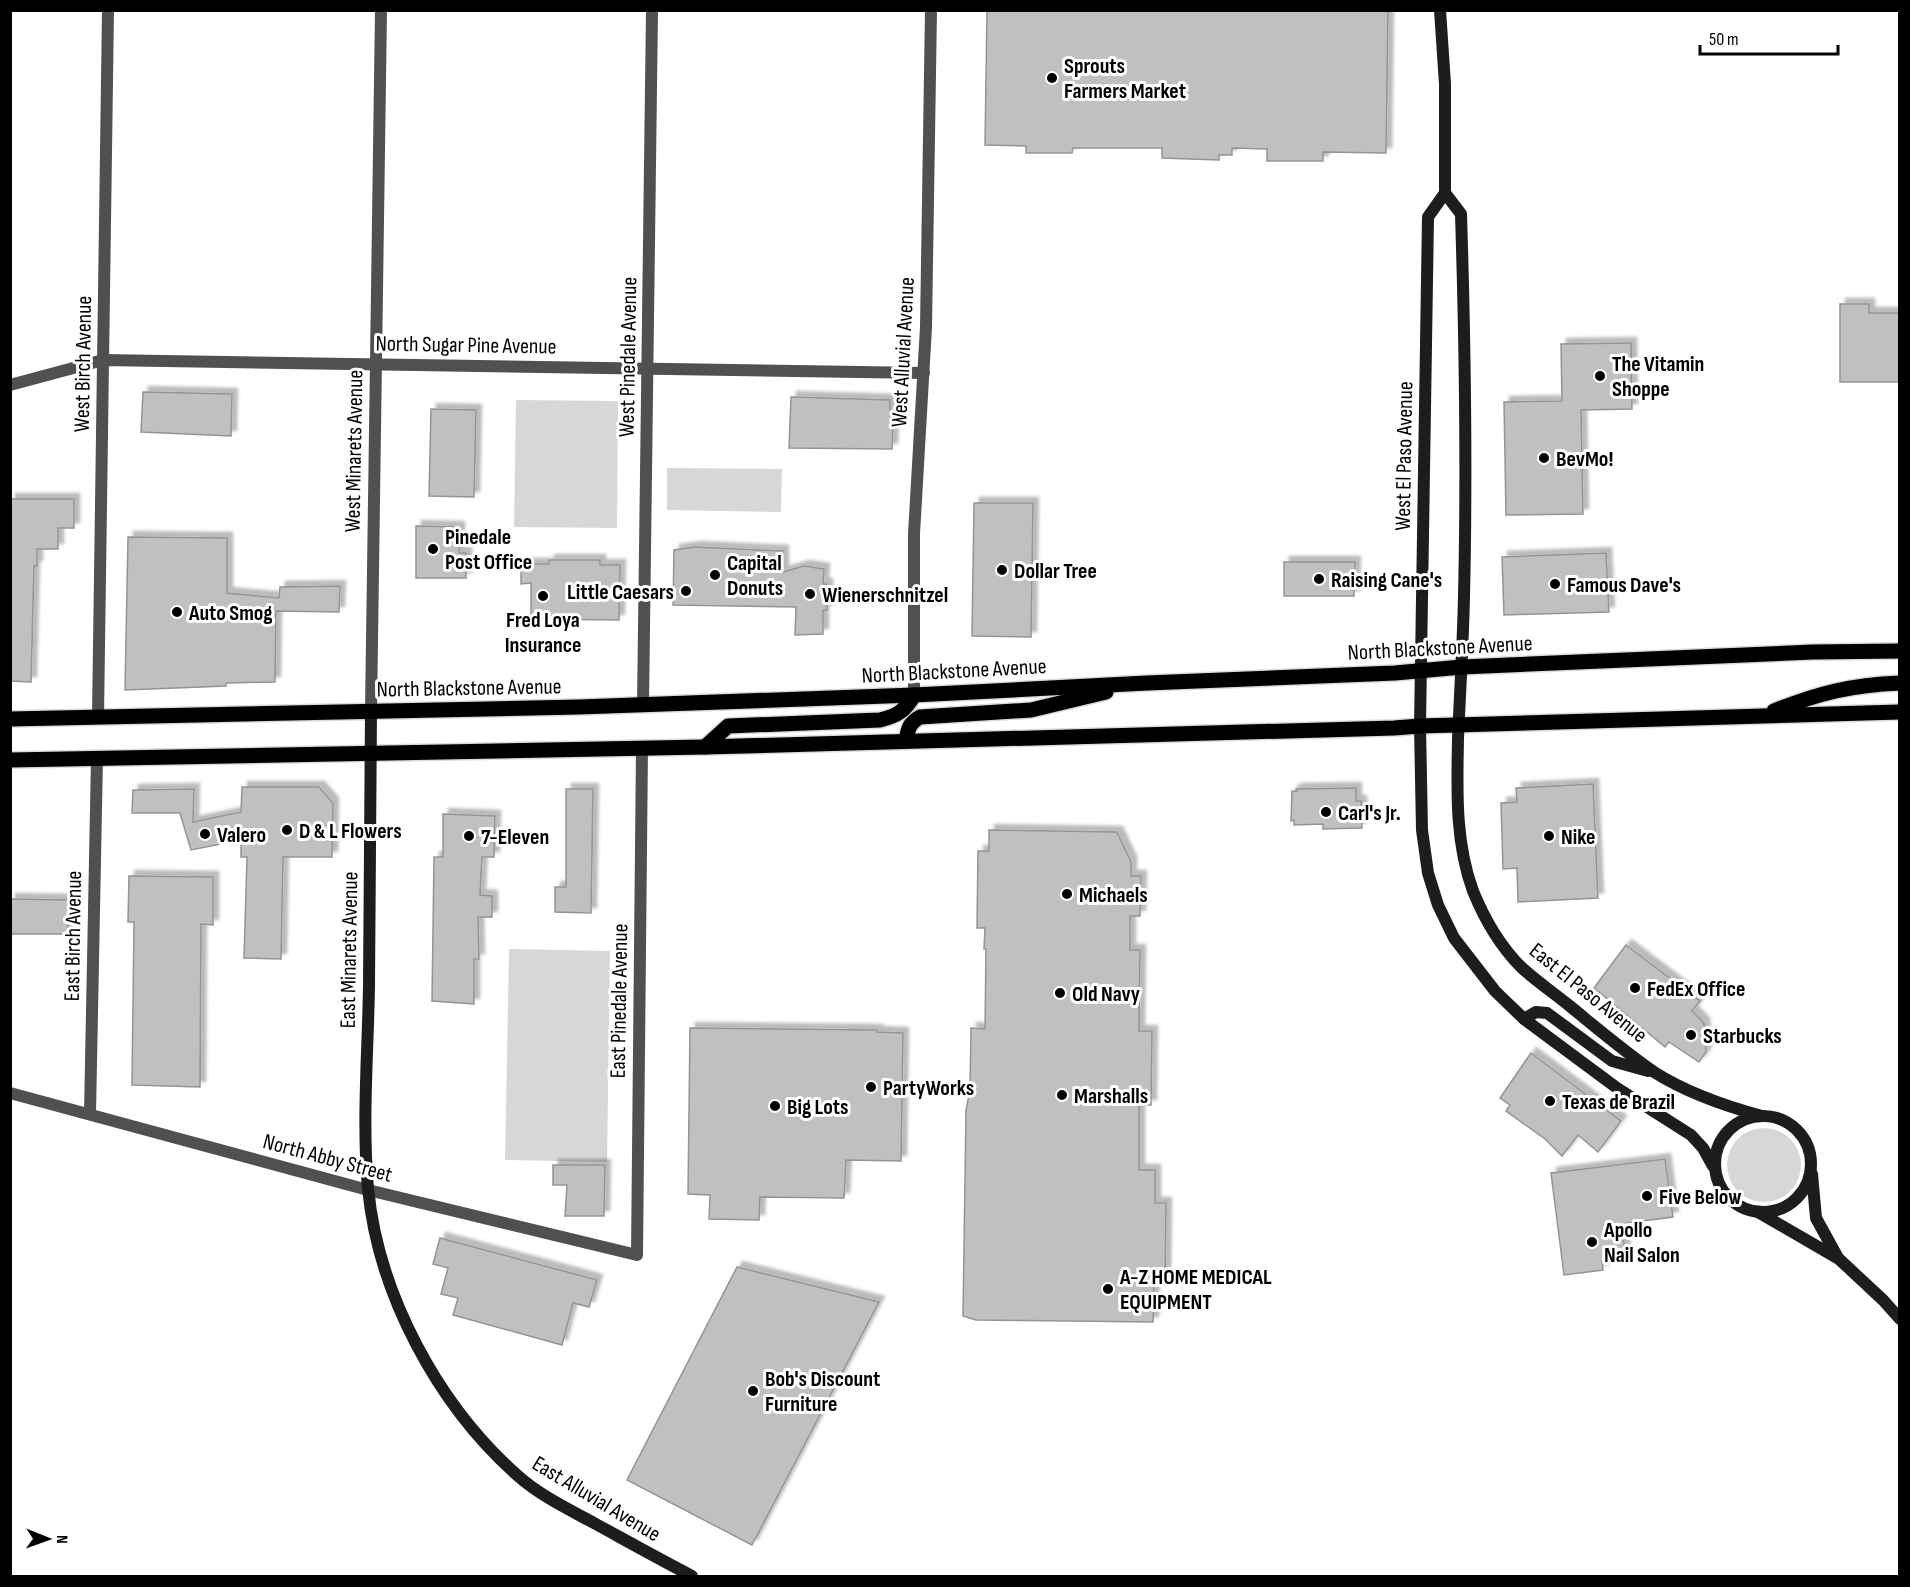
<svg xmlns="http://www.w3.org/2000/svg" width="1910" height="1587" viewBox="0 0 1910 1587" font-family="'Sofia Sans Condensed',sans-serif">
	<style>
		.green { fill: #d7d7d7 }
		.building { fill: #c0c0c0; stroke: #949494; stroke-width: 1.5; filter: url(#shadow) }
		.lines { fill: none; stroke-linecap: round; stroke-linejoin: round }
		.primary-casing { stroke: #dbdbdb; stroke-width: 18 }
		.street { stroke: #505050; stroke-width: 12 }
		.secondary { stroke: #1d1d1d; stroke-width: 12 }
		.primary { stroke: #000; stroke-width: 15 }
		.poi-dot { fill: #000; stroke: #fff; stroke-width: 2 }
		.labels { text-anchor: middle; stroke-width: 6; stroke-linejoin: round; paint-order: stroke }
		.poi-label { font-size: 22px; font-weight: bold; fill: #000; stroke: #fff; text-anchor: start }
		.street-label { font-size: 22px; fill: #000; stroke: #fff }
	</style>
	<defs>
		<filter id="shadow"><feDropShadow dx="5.5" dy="-5.5" stdDeviation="1.5" flood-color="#0004"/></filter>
	</defs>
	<rect width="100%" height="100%" fill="#fff"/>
	<g class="green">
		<polygon points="516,400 618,401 617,528 514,527"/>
		<polygon points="667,468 782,469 781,512 667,510"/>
		<polygon points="509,949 610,951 607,1162 505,1160"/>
		<circle cx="1764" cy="1165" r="37"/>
	</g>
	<g class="building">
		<polygon points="987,10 1388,10 1386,153 1323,152 1323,161 1267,161 1267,149 1232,148 1232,155 1219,155 1219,160 1162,158 1162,148 1073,148 1072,153 1026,153 1026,146 985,145"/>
		<polygon points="1840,304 1869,304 1869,313 1899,313 1899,382 1840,382"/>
		<polygon points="1631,343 1632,409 1581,410 1583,514 1506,515 1504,402 1562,401 1561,344"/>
		<polygon points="143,392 232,394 231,436 141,432"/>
		<polygon points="791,397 890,400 890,424 893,424 892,449 789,448"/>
		<polygon points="431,409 476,410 474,497 429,496"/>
		<polygon points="10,499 74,499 74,528 58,528 58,549 37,549 37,566 34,566 31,682 10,681"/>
		<polygon points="974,503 1033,503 1031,637 972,636"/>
		<polygon points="416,526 459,527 459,553 466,553 466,578 416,578"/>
		<polygon points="128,537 227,538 227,593 279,598 280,587 340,586 339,612 276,611 275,682 226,683 226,686 125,690"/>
		<polygon points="695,547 783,551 783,572 804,566 824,569 823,584 827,584 827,610 823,610 823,634 795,635 796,607 673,605 674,550"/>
		<polygon points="1606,553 1609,612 1504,615 1502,557"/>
		<polygon points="549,560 600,560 600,565 620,565 619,620 531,619 531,583 521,584 521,564 549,564"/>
		<polygon points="1284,562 1355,562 1354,596 1284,596"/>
		<polygon points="1593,784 1598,898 1518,902 1517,868 1503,869 1501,803 1517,802 1516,788"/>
		<polygon points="242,787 319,787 333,803 332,857 283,857 281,959 244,958 247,857 241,857 241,840 191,850 180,813 132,813 133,790 194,789 193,822 241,812"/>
		<polygon points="1356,788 1356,801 1361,801 1362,828 1323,829 1323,824 1294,825 1294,820 1291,821 1292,791 1297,791 1296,789"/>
		<polygon points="566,789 593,789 591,913 555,912 555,887 566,887"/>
		<polygon points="443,814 495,816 494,857 482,857 480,895 492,896 492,917 478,917 479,959 474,959 474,1004 432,1001 434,857 443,857"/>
		<polygon points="989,830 1117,832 1131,862 1131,876 1141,876 1140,916 1130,916 1130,950 1140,950 1139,1031 1152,1031 1151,1105 1139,1105 1139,1170 1155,1170 1155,1203 1166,1203 1165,1285 1154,1285 1153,1322 976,1320 963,1316 966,1110 970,1090 971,1028 985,1029 986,949 984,949 985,928 977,928 978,851 989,851"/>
		<polygon points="129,876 213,877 213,925 201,924 200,1087 132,1085 134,922 128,922"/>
		<polygon points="10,899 69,900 68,934 10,934"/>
		<polygon points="1626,945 1700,1001 1692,1011 1704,1023 1706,1052 1699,1062 1669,1042 1665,1047 1594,988"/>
		<polygon points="690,1028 877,1030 877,1032 903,1033 901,1161 846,1160 844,1198 760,1197 759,1220 709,1219 710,1195 688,1194"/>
		<polygon points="1531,1053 1621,1121 1598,1152 1578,1135 1562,1156 1545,1139 1506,1111 1510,1105 1500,1098"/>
		<polygon points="1665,1159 1673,1217 1627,1223 1628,1236 1623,1237 1626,1258 1602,1261 1603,1270 1564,1275 1551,1173"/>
		<polygon points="553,1165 605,1165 604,1216 565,1216 567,1185 553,1185"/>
		<polygon points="440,1238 597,1280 589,1307 573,1303 562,1345 453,1315 458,1298 441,1294 448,1268 433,1264"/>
		<polygon points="737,1267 879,1302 752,1545 627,1480"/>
	</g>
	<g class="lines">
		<g class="primary-casing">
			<g id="primary">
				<path d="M1774,711C1819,693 1851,685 1900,683"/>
				<polyline points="10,719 579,707 914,695 1147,683 1395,673 1462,667 1813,652 1900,651"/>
				<path d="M906,741C908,729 909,723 920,717L1031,710L1106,692"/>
				<path d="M705,747L728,726L880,720C897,716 905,711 914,695"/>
				<polyline points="10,760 705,747 1394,728 1420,726 1900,712"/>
			</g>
		</g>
		<g class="street">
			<polyline points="10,385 103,360 924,373"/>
			<polyline points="914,695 914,534 926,327 931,10"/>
			<polyline points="643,705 652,10"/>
			<polyline points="371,711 381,10"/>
			<polyline points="98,717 108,10"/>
			<polyline points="10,1093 368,1190 637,1255 642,747"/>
			<polyline points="90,1114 97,758"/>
		</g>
		<g class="secondary">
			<polyline points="1440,10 1445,84 1445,193 1428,217 1420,726 1422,830 1428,873 1438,905 1454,938 1495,991 1524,1019 1617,1088 1691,1135 1703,1148 1713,1166"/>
			<path d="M1445,193L1461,214C1465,341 1467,468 1464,596C1463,644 1460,691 1458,739C1457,790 1455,842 1473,891C1484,918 1500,946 1521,967C1536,981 1554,993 1571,1007C1598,1029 1625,1052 1654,1072C1687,1093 1725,1106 1762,1116"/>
			<path d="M371,711C371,803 370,894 369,985C368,1053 362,1121 368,1188C378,1294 438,1405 517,1475C539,1495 568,1509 594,1523C627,1541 659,1559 692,1576"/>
			<polyline points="1524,1019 1536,1012 1547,1013 1612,1061 1648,1071"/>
			<circle cx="1763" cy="1164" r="48"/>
			<polyline points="1812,1174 1816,1218 1838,1258"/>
			<polyline points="1758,1212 1839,1259 1883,1300 1900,1319"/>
		</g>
		<use href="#primary" class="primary"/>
	</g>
	<g class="poi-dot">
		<circle cx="1052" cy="78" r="6"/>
		<circle cx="1600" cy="376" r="6"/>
		<circle cx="1544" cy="458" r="6"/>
		<circle cx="433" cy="549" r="6"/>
		<circle cx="1002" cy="570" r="6"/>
		<circle cx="715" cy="575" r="6"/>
		<circle cx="1319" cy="579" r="6"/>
		<circle cx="1555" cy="584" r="6"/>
		<circle cx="686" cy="591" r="6"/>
		<circle cx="810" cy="594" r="6"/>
		<circle cx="543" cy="596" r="6"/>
		<circle cx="177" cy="612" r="6"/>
		<circle cx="1326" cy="812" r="6"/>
		<circle cx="287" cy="830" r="6"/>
		<circle cx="205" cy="834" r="6"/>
		<circle cx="469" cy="836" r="6"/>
		<circle cx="1549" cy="836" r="6"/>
		<circle cx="1067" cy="894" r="6"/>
		<circle cx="1635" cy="988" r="6"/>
		<circle cx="1060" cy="993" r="6"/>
		<circle cx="1691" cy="1035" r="6"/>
		<circle cx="871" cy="1087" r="6"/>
		<circle cx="1062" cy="1095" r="6"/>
		<circle cx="1550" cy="1101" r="6"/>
		<circle cx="775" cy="1106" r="6"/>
		<circle cx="1647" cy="1196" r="6"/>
		<circle cx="1592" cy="1242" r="6"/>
		<circle cx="1108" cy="1289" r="6"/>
		<circle cx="753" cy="1391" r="6"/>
	</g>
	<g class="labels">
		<g class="poi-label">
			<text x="1064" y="73">Sprouts<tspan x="1064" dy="25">Farmers Market</tspan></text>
			<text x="1612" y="371">The Vitamin<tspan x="1612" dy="25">Shoppe</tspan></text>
			<text x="1556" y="466">BevMo!</text>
			<text x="445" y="544">Pinedale<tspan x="445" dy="25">Post Office</tspan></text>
			<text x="727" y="570">Capital<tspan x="727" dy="25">Donuts</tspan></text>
			<text x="1014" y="578">Dollar Tree</text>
			<text x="1331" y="587">Raising Cane's</text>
			<text x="1567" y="592">Famous Dave's</text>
			<text x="674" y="599" text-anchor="end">Little Caesars</text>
			<text x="822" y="602">Wienerschnitzel</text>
			<text x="189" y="620">Auto Smog</text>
			<text x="543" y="627" text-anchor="middle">Fred Loya<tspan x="543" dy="25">Insurance</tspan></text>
			<text x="1338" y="820">Carl's Jr.</text>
			<text x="299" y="838">D &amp; L Flowers</text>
			<text x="217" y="842">Valero</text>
			<text x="481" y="844">7-Eleven</text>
			<text x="1561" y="844">Nike</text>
			<text x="1079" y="902">Michaels</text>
			<text x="1647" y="996">FedEx Office</text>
			<text x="1072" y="1001">Old Navy</text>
			<text x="1703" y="1043">Starbucks</text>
			<text x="883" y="1095">PartyWorks</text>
			<text x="1074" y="1103">Marshalls</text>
			<text x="1562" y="1109">Texas de Brazil</text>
			<text x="787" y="1114">Big Lots</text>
			<text x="1659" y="1204">Five Below</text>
			<text x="1604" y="1237">Apollo<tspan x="1604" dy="25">Nail Salon</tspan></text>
			<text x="1120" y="1284">A-Z HOME MEDICAL<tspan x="1120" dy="25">EQUIPMENT</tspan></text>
			<text x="765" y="1386">Bob's Discount<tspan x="765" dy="25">Furniture</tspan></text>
		</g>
		<g class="street-label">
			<text transform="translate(466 344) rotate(1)" y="8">North Sugar Pine Avenue</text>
			<text transform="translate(902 352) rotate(-87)" y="8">West Alluvial Avenue</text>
			<text transform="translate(627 357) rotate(-89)" y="8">West Pinedale Avenue</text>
			<text transform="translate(82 364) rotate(-89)" y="8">West Birch Avenue</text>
			<text transform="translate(353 451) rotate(-89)" y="8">West Minarets Avenue</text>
			<text transform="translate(1403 456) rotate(-89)" y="8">West El Paso Avenue</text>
			<text transform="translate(1440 647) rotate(-3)" y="8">North Blackstone Avenue</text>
			<text transform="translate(954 670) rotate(-3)" y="8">North Blackstone Avenue</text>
			<text transform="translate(469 687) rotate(-1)" y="8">North Blackstone Avenue</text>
			<text transform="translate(72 936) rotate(-89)" y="8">East Birch Avenue</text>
			<text transform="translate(348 950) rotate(-89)" y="8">East Minarets Avenue</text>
			<text transform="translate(1589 992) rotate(39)" y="8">East El Paso Avenue</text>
			<text transform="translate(618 1001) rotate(-89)" y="8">East Pinedale Avenue</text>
			<text transform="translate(328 1157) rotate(15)" y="8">North Abby Street</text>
			<text transform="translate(597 1498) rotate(31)" y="8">East Alluvial Avenue</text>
		</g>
	</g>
	<rect width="1910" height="1587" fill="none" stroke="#000000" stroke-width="24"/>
	<g transform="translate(48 1539) rotate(91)" stroke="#ffffff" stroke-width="4.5" paint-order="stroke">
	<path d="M0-4.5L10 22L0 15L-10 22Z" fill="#000000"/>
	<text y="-9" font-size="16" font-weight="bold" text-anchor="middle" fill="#000000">N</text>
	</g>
	<path d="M1700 45v9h138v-9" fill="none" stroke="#000000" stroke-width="3"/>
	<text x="1709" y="45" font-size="18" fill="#000000" stroke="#ffffff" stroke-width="4.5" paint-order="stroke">50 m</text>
</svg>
